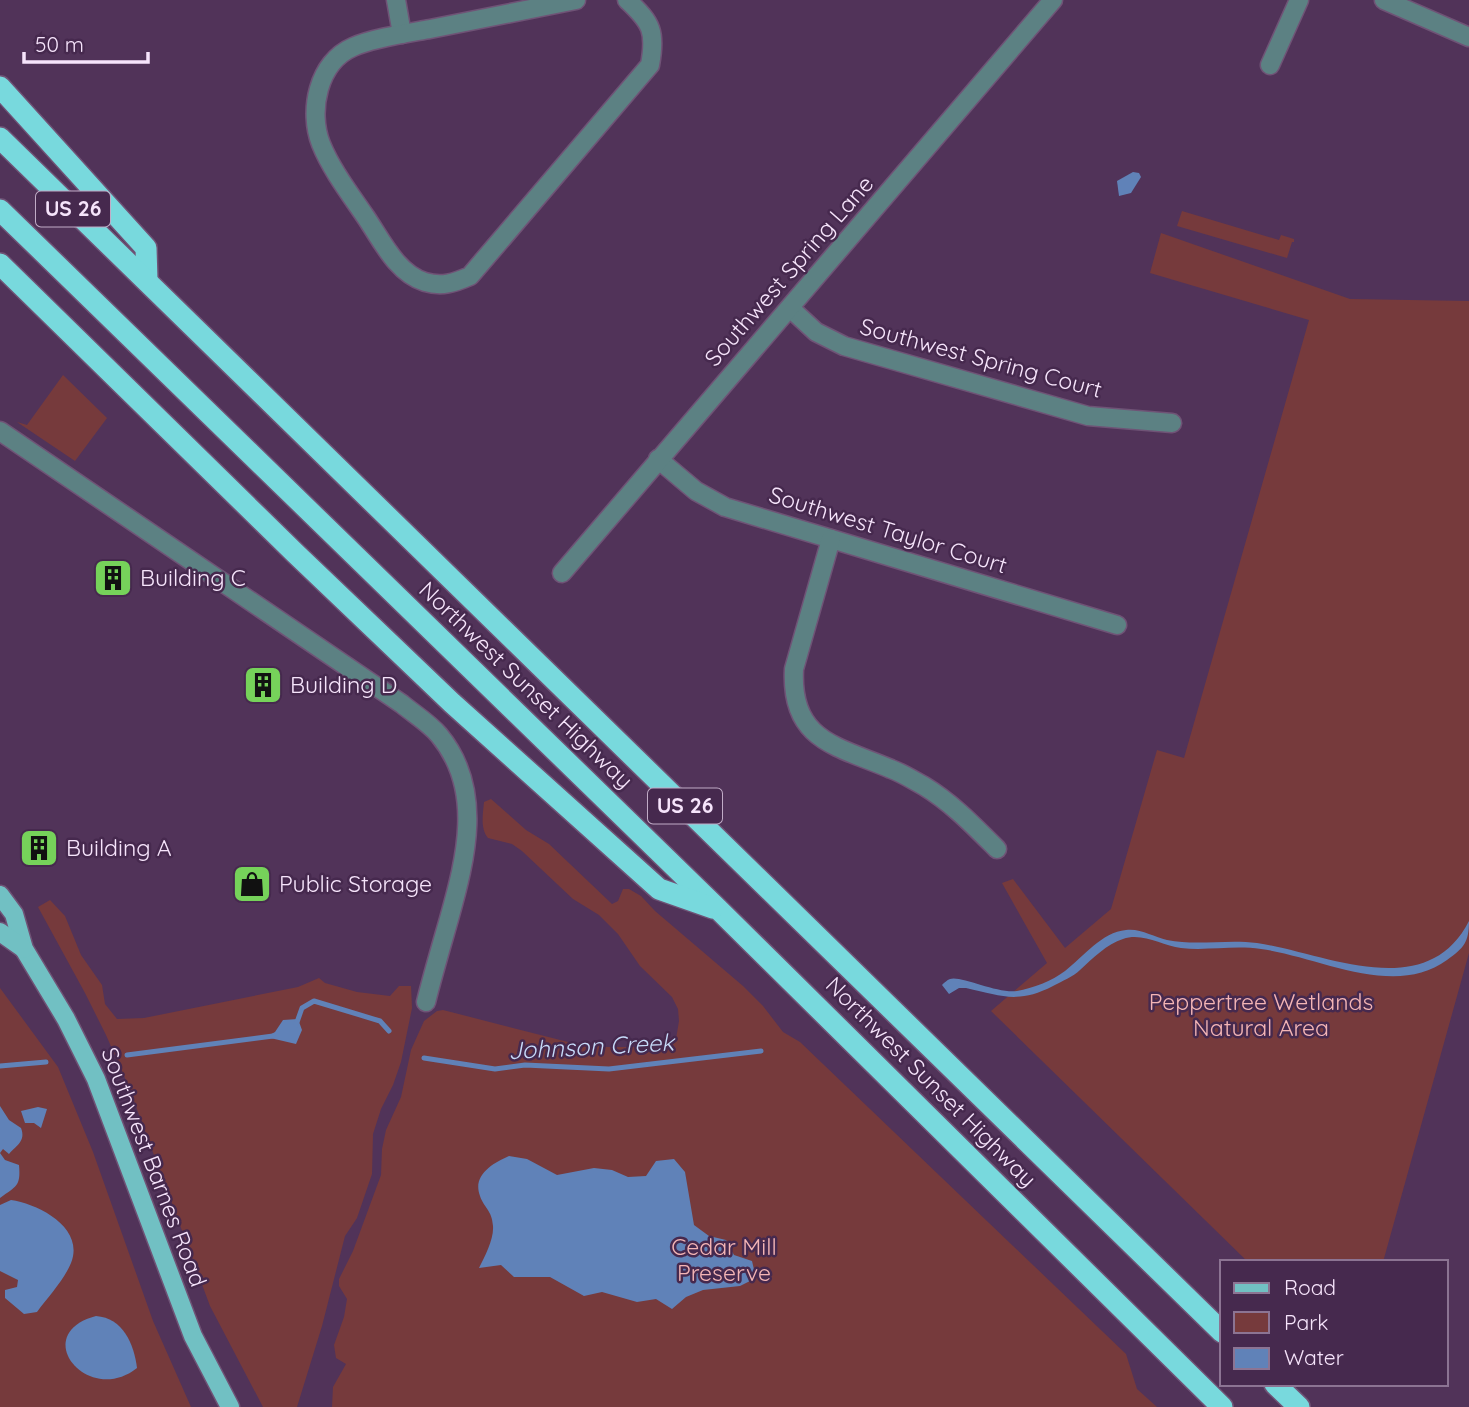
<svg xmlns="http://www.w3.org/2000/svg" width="1469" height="1407" viewBox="0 0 1469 1407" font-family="Quicksand,sans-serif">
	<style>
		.green { fill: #763a3c }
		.water { fill: #6082b8 }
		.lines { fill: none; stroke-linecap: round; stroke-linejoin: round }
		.stream { stroke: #6082b8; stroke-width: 5 }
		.minor-casing { stroke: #6f5376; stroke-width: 21 }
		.major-casing { stroke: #6f5376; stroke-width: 21 }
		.highway-casing { stroke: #6f5376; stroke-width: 24 }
		.minor { stroke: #5c8183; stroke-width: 18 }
		.major { stroke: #71c0c3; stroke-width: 18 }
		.highway { stroke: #78d9dd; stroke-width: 21 }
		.labels { text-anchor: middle; stroke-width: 5; stroke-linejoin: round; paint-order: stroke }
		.shield { fill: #46294e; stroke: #c1acc7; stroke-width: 2 }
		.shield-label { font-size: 21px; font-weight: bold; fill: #f6e4fb }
		.street-label { font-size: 23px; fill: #f6e4fb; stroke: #46294e }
		.poi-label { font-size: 23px; fill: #f6e4fb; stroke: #46294e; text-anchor: start }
		.park-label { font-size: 23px; fill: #f4b5b5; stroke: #46294e }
		.water-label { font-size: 24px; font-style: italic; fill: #c6daf9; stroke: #46294e }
	</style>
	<rect width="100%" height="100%" fill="#513359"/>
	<g class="green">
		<polygon points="1182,211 1279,240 1281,235 1294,239 1294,242 1292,242 1287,258 1177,226"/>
		<polygon points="1161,233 1350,299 1469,301 1469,953 1383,1262 1248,1262 991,1011 1047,963 1002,883 1013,879 1065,948 1111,909 1157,750 1184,758 1309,320 1150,273"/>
		<polygon points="63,375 107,418 75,461 17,422 27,425"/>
		<path d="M491,799L526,830L549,844L612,904L618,901L623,889H629L641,896L655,911L743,986L763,1006L783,1032L800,1042L1126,1354L1137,1389L1157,1407H332L333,1387L346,1364L336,1358L334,1345L344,1317L347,1299L339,1286V1279L353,1251L381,1175L382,1149L386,1130L401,1097L411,1050L424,1021L437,1011L443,1010L568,1042L606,1047H659L672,1044L676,1039L679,1021L678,1009L672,997L640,966L618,934L599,915L573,899L522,851L512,844L488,838C480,828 483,814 484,802Z"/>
		<polygon points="50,900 65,916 81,955 102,985 105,1004 117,1019 144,1018 298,987 319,978 325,983 357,992 390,996 399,986 411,986 412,1008 401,1062 393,1085 381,1109 373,1134 372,1174 357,1218 345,1236 322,1326 297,1407 263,1407 210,1306 128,1085 106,1035 85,993 38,907"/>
		<polygon points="0,988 58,1067 93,1152 153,1321 191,1407 0,1407"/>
	</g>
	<g class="water">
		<polygon points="1133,172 1139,173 1141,177 1131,193 1119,196 1117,181"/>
		<path d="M1469,921C1469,942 1464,948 1447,960C1394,999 1317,956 1261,949C1234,945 1207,951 1181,948C1162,946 1143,932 1123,939C1107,944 1093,958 1080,970C1073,977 1062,981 1053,986C1018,1004 1002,996 966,988H959L949,994L942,985C944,983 947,980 950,979C960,975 998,994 1017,991C1033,988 1052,981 1065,971C1083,957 1102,932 1126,930C1140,928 1154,937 1167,940C1197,946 1227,939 1257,943C1325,953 1426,1005 1469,921Z"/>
		<polygon points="298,1019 302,1030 296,1044 266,1037 275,1032 283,1020"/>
		<path d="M0,1106L9,1120L21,1128C26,1141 17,1145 9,1154L3,1149L0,1153L5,1160L19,1165C21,1187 16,1186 0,1198Z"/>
		<polygon points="38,1107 47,1109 41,1128 34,1123 25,1123 21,1111"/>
		<path d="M509,1156L527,1159L557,1175L594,1168L612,1170L628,1177L646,1176L656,1161L674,1159L685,1172L694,1225L709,1236L726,1240L734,1255L752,1261L756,1278L740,1286L703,1290L686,1297L672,1309L656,1299L637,1302L602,1292L584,1296L550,1277H514L501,1265L479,1268C485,1256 494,1239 493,1226C492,1210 484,1208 480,1196C472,1175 493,1163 509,1156Z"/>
		<path d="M11,1200C39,1204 85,1228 71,1263C64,1280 48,1297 37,1312L24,1314L5,1298V1290L17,1287L18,1280L0,1271V1205Z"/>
		<path d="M96,1316C123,1318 134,1344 137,1368C88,1407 28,1334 96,1316Z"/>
	</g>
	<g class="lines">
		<g class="stream">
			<polyline points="296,1025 302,1008 314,1001 380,1021 389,1031"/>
			<polyline points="127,1055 273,1036"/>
			<polyline points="424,1058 495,1069 525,1065 609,1069 761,1051"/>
			<polyline points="0,1066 46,1062"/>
		</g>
		<g class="minor-casing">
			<g id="minor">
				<polyline points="396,0 402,34"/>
				<path d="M576,0C527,10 479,19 430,29C408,33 373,38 353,47C318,62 308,111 321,144C331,169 350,194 365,216C381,239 396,273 425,282C442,287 454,283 470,276L650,65C656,32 652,23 627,0"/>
				<polyline points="1384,0 1469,37"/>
				<polyline points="1270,65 1299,0"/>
				<polyline points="790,308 816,332 844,346 1088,416 1172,423"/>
				<path d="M0,431L402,704C414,714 429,723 439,735C484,789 466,858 449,919C441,947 433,974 426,1002"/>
				<polyline points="658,459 696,491 725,507 1117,625"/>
				<path d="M831,539L794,669C790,741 837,746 891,769C902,773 913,780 924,786C952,803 974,826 997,849"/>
				<polyline points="562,573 1053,0"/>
			</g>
		</g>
		<g class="major-casing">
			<g id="major">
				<polyline points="0,895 14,914 24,949 66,1019 96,1079 193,1336 230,1407"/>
				<polyline points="0,932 24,949"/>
			</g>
		</g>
		<g class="highway-casing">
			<g id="highway">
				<polyline points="0,87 146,248 147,280"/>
				<polyline points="0,138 1222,1332"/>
				<polyline points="0,210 718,909 1222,1407"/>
				<polyline points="0,264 295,553 452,703 659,889 713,908"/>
				<polyline points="1275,1384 1299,1407"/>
			</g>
		</g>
		<use href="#minor" class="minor"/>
		<use href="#major" class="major"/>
		<use href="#highway" class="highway"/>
	</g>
	<defs>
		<g id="building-square" transform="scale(2.0125)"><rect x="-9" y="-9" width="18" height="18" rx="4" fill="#76d25a" stroke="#46294e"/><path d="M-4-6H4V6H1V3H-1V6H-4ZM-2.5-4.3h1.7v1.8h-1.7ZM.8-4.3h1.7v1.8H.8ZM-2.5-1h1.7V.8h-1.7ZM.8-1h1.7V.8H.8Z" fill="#111"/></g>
		<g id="shop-square" transform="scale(2.0125)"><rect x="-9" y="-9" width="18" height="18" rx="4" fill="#76d25a" stroke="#46294e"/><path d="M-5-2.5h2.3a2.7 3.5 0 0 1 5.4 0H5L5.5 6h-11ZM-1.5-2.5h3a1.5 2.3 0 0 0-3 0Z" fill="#111"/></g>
	</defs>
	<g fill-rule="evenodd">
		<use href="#building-square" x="113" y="578"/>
		<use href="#building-square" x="263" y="685"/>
		<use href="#building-square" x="39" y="848"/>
		<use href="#shop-square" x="252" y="884"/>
	</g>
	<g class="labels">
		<g class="shield">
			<rect x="36" y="191.5" width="74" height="35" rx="5"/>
			<rect x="648" y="788.5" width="74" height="35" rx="5"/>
		</g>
		<g class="shield-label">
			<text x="73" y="216">US 26</text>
			<text x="685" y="813">US 26</text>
		</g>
		<g class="street-label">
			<text transform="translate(789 271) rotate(-49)" y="8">Southwest Spring Lane</text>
			<text transform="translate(981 358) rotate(15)" y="8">Southwest Spring Court</text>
			<text transform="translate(888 530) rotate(17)" y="8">Southwest Taylor Court</text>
			<text transform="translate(526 685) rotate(44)" y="8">Northwest Sunset Highway</text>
			<text transform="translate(931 1082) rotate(45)" y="8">Northwest Sunset Highway</text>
			<text transform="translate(154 1167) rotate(69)" y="8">Southwest Barnes Road</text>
		</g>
		<g class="poi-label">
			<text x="140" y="586">Building C</text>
			<text x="290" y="693">Building D</text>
			<text x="66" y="856">Building A</text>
			<text x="279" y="892">Public Storage</text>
		</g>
		<g class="park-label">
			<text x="1261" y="1010">Peppertree Wetlands<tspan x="1261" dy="26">Natural Area</tspan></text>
			<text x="724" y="1255">Cedar Mill<tspan x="724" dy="26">Preserve</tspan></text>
		</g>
		<g class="water-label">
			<text transform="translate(591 1047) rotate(-3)" y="8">Johnson Creek</text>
		</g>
	</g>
	<rect x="1220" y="1260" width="228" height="126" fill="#46294e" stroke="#8c7493" stroke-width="2"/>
	<rect x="1234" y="1283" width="35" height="10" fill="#71c0c3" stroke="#8c7493" stroke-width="2"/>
	<text x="1284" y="1295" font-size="21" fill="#f6e4fb">Road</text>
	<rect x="1234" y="1312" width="35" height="21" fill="#763a3c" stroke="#8c7493" stroke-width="2"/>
	<text x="1284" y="1330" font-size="21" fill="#f6e4fb">Park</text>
	<rect x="1234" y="1348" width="35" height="21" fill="#6082b8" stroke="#8c7493" stroke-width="2"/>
	<text x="1284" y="1365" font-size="21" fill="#f6e4fb">Water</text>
	<path d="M24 52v10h124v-10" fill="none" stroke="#f6e4fb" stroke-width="3.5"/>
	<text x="35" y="52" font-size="21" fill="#f6e4fb" stroke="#46294e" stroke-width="5" paint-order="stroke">50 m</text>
</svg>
